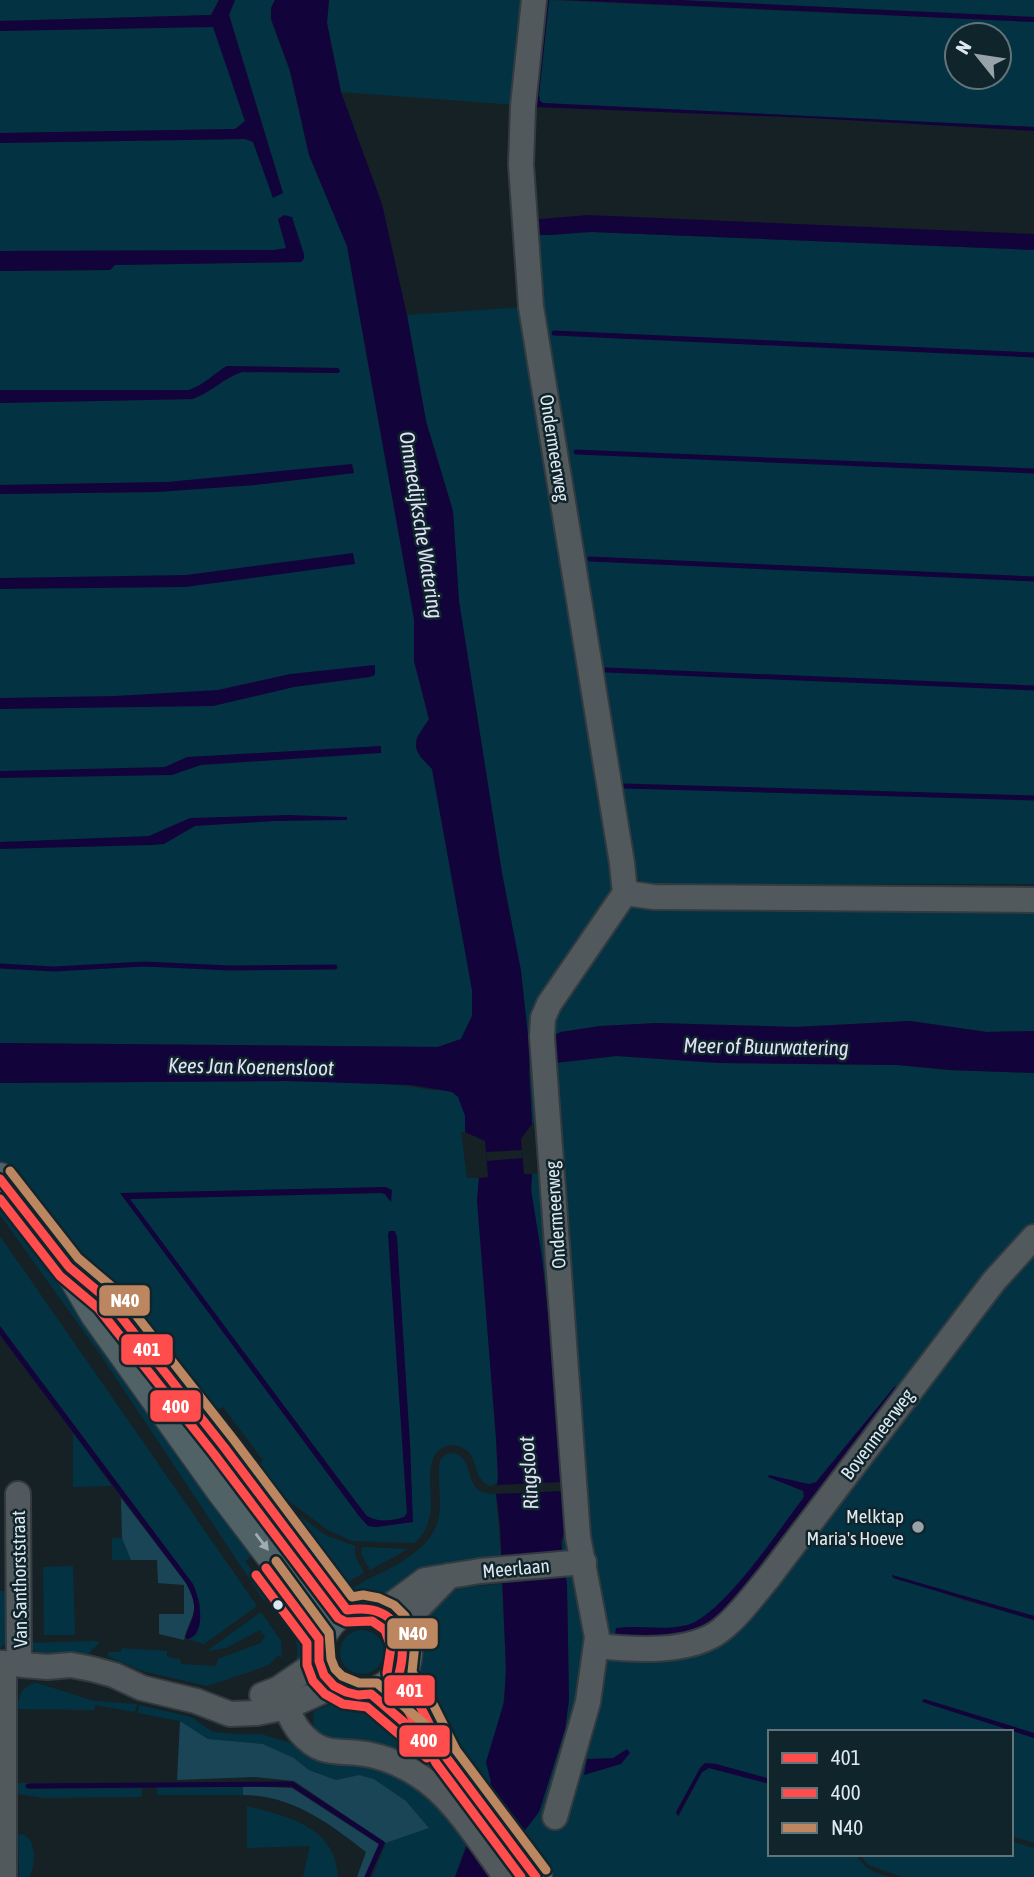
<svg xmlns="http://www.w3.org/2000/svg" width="1034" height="1877" viewBox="0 0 1034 1877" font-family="'Asap Condensed',sans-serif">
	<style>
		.green { fill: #033343; fill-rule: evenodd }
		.forest { fill: #194557 }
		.water { fill: #12043a }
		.pier { fill: #162126 }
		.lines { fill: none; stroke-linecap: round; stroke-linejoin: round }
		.stream { stroke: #12043a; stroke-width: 5 }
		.minor-casing { stroke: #333b40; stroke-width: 28 }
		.major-casing { stroke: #333b40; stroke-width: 35 }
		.minor { stroke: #52595d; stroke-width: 24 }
		.major { stroke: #516266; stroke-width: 32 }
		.bus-1-casing { stroke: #10242c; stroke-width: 14 }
		.bus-2-casing { stroke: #10242c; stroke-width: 14 }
		.bus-3-casing { stroke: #10242c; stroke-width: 14 }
		.bus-1 { stroke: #ff4d4d; stroke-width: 9 }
		.bus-2 { stroke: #ff4d4d; stroke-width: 9 }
		.bus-3 { stroke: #bb8660; stroke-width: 9 }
		.oneway { fill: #9facb1 }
		.poi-dot { fill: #98a3a9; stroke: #10242c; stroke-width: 2.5 }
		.bus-dot { fill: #dee9ef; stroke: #10242c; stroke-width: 2.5 }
		.labels { text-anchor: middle; stroke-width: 5; stroke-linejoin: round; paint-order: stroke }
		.street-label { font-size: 19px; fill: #dee9ef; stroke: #10242c }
		.poi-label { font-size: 19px; fill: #dee9ef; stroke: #10242c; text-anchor: end }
		.water-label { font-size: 21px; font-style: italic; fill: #e0e1f4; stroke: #10242c }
		.line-badge { stroke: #10242c; stroke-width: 2.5 }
		.badge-label { font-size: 19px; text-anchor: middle; font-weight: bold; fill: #fff }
	</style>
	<rect width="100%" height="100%" fill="#162126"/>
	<g class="green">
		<polygon points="0,0 219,0 211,15 0,21"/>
		<path d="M235,0H275L271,8V19L290,71L309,155L347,246L414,619V661L429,720L416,738L419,756L432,769L472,990V1016L461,1039L438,1047L0,1043V494L156,492L255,485L354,473L352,465L168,482L0,485V403L193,399C211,392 224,378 242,372L339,373L338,368L227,366C213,374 204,385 189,390H0V271L110,270L115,265L301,262L278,219L287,248L275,250L0,251V143L245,139L253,141L273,197L283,193L229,15Z"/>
		<polygon points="329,0 525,0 516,105 341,92 327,23"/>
		<path d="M549,0L1034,22V127L543,103L540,101L539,95ZM957,35H999V77H957Z"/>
		<polygon points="680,0 1034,0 1034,17"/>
		<polygon points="214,26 245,122 235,129 0,133 0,31"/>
		<path d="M592,232L1034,250V884H651L640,881L631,867L535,276L534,234C545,237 578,232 592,232Z"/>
		<polygon points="526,307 619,880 533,1038 528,1036 521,971 502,873 459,601 453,511 426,421 407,315"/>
		<polygon points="684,903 1034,908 1034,1031 987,1032 910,1021 795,1027 657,1023 600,1026 561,1032 549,1037 551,1015 630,906"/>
		<path d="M550,1052L555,1063L617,1056L719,1063L897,1065L950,1070L1034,1073V1616L892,1575L963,1600L1034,1620V1733L925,1699L922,1701L1034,1738V1843L1011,1836V1732H770V1779L716,1764L705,1763L700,1768L676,1814L679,1816L702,1772L709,1768L770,1784V1854H857C862,1869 876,1873 890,1877H505L522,1834L539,1812L565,1729L569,1700L567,1585L562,1549L564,1532L561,1491H564L566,1481L561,1482C557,1409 551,1336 543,1264C539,1234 529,1203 532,1174L544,1173L536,1121L532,1124L529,1055L530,1053Z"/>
		<path d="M288,1081C336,1083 385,1081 431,1090C438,1091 447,1089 453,1092C464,1097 468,1122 465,1132H461L467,1178H479L477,1200L496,1438L498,1483L490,1486C471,1478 480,1456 463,1448C457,1444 449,1444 442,1448C422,1459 434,1496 430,1515C428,1526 423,1536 414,1543L352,1541L328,1530L282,1496L260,1464L263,1460L223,1407L213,1412L192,1391L68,1245L0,1161V1083ZM389,1187V1201L385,1194L381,1193L129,1199L366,1515C376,1523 392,1521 404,1517L407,1513L389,1231L410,1444L412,1522L376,1527L368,1526L359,1516L121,1193Z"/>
		<polygon points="0,1199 187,1449 251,1557 245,1561 271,1597 264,1601 102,1357 0,1215"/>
		<polygon points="0,1236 257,1606 204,1644 188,1639 197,1634 200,1604 193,1584 0,1326"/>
		<polygon points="73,1433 112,1486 73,1487"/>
		<path d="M454,1453C478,1461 460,1495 496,1494L501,1555L444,1563L379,1600H370L354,1596L279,1500L325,1535L355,1546V1556L364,1573L351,1580L350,1585L354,1587C384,1570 433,1554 439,1516C442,1498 437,1479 440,1461L445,1455Z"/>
		<polygon points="112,1538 122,1538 131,1560 112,1560"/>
		<polygon points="362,1547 408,1549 370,1570 361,1554"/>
		<polygon points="73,1566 75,1635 44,1635 43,1567"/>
		<path d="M502,1584C503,1631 511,1679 499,1725C494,1746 484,1761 491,1782L488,1788L482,1787L413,1673L415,1636L416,1627L449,1592L462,1587Z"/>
		<polygon points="0,1591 12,1591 8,1640 0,1649"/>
		<path d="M287,1606L308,1634L306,1635L308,1648L298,1667L300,1669L280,1682L278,1678L282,1671L286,1674C301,1658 301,1645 288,1629L296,1622Z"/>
		<polygon points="261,1612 281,1641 282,1658 278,1655 270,1664 261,1668 207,1686 142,1671 107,1656 109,1652 121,1652 122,1648 167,1651 167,1657 180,1659 181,1664 216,1666 218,1659 261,1643 265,1636 260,1630 226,1648 207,1651"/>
		<circle cx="362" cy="1652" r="22"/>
		<path d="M97,1641L99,1643L87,1655C69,1655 37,1663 28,1643Z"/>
		<path d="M37,1683L94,1701L137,1704L135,1712L95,1705L94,1710L18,1709C18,1695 23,1685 37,1683Z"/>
		<path d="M331,1704L363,1706L412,1747L461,1800L338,1746C322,1737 310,1731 314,1711Z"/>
		<polygon points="139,1705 191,1717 213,1732 237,1734 261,1734 294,1744 317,1756 373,1764 403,1777 439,1802 467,1842 455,1877 372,1877 386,1843 429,1828 406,1801 374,1779 359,1775 336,1780 309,1770 294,1758 263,1744 208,1739 180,1721 138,1713"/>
		<polygon points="18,1783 29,1783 29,1789 142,1788 142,1797 44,1798 17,1794"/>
		<rect x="157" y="1786" width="86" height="9"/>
		<path d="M247,1806C288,1817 335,1826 338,1877H303L310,1846L247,1848Z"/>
		<path d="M22,1834C37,1839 36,1865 29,1877H19L18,1835Z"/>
		<polygon points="1011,1841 1034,1848 1034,1877 902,1877 868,1865 861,1856 861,1854 1011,1854"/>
	</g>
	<g class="forest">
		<path d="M121,1498L186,1583C202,1613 191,1612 184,1640L159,1634V1614H184V1585L158,1583L157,1560H131L122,1538Z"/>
		<polygon points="180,1721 208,1739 263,1744 294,1758 309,1770 336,1780 359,1775 374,1779 406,1801 429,1828 386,1843 294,1781 255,1777 177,1780"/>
		<path d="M243,1786L292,1788L380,1845L365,1877H357L366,1852C329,1823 292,1795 243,1795Z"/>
	</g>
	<g class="water">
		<polygon points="219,0 235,0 229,15 283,193 273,198 253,142 245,139 0,143 0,133 235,129 245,121 213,27 0,31 0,21 211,15"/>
		<path d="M275,0H329L327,23L341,92L382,204L407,315L426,421L453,511L459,601L502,873L521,971L528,1036L533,1038L549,1037L561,1032L600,1026L657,1023L795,1027L910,1021L987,1032L1034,1031V1073L950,1070L897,1065L719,1063L617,1056L555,1063L550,1052L530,1053L529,1071L532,1124L521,1139L524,1174H532L531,1189L542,1258L554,1369L564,1532L561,1542L567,1585L569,1700L565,1729L539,1812L522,1834L505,1877H455L491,1782L486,1762L504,1702L506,1670L500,1525L496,1494L498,1476L496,1438L477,1200L479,1178L488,1177L485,1141L465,1132V1116L458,1097L452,1092L411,1085L288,1081L0,1083V1043L438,1047L461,1039L472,1016V990L432,769C410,747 412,744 429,719L414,661V619L347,246L309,155L290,71L271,19V8Z"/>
		<polygon points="544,0 549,0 539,95 540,101 543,103 1034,127 1034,131 811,118 534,107"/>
		<polygon points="564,0 680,0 1034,17 1034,22"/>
		<polygon points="284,215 292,217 304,254 304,259 301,262 115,265 110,270 0,271 0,251 275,250 286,248 278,219"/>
		<path d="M588,215L1034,234V250L592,232C578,232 545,237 534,234L528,220Z"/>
		<path d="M227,366L338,368L340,370L339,373L242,372C224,378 211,392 193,399L0,403V390H189C204,385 213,374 227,366Z"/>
		<polygon points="352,464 354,473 255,485 156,492 0,494 0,485 168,482"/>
		<polygon points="353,553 355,564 185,587 0,589 0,578 186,575"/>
		<polygon points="375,665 375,675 370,677 294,687 213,706 0,709 0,698 115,696 218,690 290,674"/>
		<polygon points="381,746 381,753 201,765 172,775 0,778 0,771 165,767 187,757"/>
		<polygon points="289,815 347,817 347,820 276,821 195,826 164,844 153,845 0,849 0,842 149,836 190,818"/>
		<path d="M385,1187L392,1190L391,1202L385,1194L381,1193L130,1199L337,1477L366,1515C376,1523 392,1521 404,1517L407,1513L388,1234L389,1231H395L397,1237L410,1444L413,1522L376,1527L368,1526L359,1516L120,1193Z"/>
		<path d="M0,1326L193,1584C200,1599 207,1633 188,1639L185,1637C195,1613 199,1607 186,1583L0,1335Z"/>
		<path d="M895,1386L899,1390L763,1570L725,1612L707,1628L670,1639L615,1634L616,1628C639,1625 664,1631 687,1625C723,1615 780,1528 804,1497L803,1491L768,1477L769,1475L809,1484L816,1482Z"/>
		<polygon points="892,1575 1034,1616 1034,1620 893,1578"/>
		<polygon points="924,1699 1034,1733 1034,1738 922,1702"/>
		<polygon points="627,1749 630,1753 621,1764 584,1775 587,1759 613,1758"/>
		<polygon points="705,1763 716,1764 770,1779 770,1784 709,1768 702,1772 678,1816 676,1812 700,1768"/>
	</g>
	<g class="pier">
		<polygon points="522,1150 523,1158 487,1161 486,1152"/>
		<polygon points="561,1482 561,1491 496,1494 496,1485"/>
	</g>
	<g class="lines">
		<g class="stream">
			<polyline points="554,333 1034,355"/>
			<polyline points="576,452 1034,471"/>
			<polyline points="590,559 1034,579"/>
			<polyline points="606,670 1034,688"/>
			<polyline points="624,786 1034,798"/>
			<polyline points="0,966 54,969 144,964 230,968 335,967"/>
			<polyline points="28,1786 292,1784 382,1843 367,1877"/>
		</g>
		<g class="minor-casing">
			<g id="minor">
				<polyline points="534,0 523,106 521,165 531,307 622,863 625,893 549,1004 543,1018 542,1037 578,1537 597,1637 588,1702 555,1817"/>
				<polyline points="625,893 654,897 1034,900"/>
				<polyline points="18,1494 19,1664"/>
				<polyline points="382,1612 425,1580 480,1571 584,1562"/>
				<polyline points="399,1628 449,1576"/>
				<path d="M597,1646C634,1650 691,1654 721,1630C739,1616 754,1595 769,1577L994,1281L1034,1237"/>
				<polyline points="0,1663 47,1667 71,1665 92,1669 114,1675 142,1688 196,1701 230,1714 257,1713 287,1707 334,1686"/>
				<path d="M278,1689C284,1702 290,1720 300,1732C319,1754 332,1751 358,1753C379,1755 401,1764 418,1775C455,1798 480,1843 506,1877"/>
				<polyline points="262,1695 278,1689 319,1661"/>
				<polyline points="4,1877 4,1663"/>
			</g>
		</g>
		<g class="major-casing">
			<g id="major">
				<polyline points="0,1179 69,1267 96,1313 221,1488 326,1626"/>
				<polyline points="147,1349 224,1447 347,1610"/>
				<circle cx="362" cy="1651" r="44"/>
				<polyline points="399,1674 420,1706 446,1757 536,1877"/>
				<polyline points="371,1694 437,1750"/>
			</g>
		</g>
		<use href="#minor" class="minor"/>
		<use href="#major" class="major"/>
		<g class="bus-1-casing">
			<g id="bus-1">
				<path d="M0,1179L69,1267L107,1299L224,1447L347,1610C393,1603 410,1632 399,1674L420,1706L446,1757L536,1877"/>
				<polyline points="266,1568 319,1639 319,1661 324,1675 334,1686 346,1692 358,1695 371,1694 435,1749"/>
			</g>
		</g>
		<g class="bus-2-casing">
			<g id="bus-2">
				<polyline points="0,1199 60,1276 98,1308 214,1454 338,1618 346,1622 372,1621 385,1630 391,1647 387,1673 388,1680 409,1712 436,1763 521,1877"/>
				<polyline points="256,1575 307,1643 307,1665 313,1681 325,1694 343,1704 367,1707 427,1758"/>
			</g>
		</g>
		<g class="bus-3-casing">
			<g id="bus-3">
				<polyline points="10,1171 78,1258 117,1291 234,1440 352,1597 363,1595 379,1598 394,1605 405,1616 412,1630 415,1644 412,1672 431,1700 456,1750 546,1870"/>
				<polyline points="276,1561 329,1633 331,1659 335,1669 342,1676 359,1683 377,1683 443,1740"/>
			</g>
		</g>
		<use href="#bus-1" class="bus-1"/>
		<use href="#bus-2" class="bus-2"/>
		<use href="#bus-3" class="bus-3"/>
	</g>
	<defs><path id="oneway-solid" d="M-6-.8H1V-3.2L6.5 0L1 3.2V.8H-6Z" transform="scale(1.75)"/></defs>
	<use class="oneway" href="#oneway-solid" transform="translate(262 1542) rotate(53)"/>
	<circle class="poi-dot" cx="918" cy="1527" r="7"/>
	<circle class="bus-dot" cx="278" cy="1605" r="6"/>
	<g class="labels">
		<g class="street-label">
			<text transform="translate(555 448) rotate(81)" y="7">Ondermeerweg</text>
			<text transform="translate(555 1215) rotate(-94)" y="7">Ondermeerweg</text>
			<text transform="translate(877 1434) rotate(-53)" y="7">Bovenmeerweg</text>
			<text transform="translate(516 1568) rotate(-5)" y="7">Meerlaan</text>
			<text transform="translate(19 1579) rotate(-91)" y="7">Van Santhorststraat</text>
		</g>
		<g class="poi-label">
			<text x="904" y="1523">Melktap<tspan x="904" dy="22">Maria's Hoeve</tspan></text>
		</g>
		<g class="water-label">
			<text transform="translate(421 525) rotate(81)" y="7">Ommedijksche Watering</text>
			<text transform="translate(766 1047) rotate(1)" y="7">Meer of Buurwatering</text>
			<text transform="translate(251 1067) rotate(1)" y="7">Kees Jan Koenensloot</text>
			<text transform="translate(529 1473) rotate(-94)" y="7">Ringsloot</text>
		</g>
	</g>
	<g class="line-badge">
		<rect x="98" y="1284" width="53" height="33" rx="7" fill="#bb8660"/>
		<rect x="120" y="1333" width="54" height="33" rx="7" fill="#ff4d4d"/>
		<rect x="149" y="1389" width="53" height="34" rx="7" fill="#ff4d4d"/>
		<rect x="386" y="1617" width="53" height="33" rx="7" fill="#bb8660"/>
		<rect x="383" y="1674" width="53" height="33" rx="7" fill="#ff4d4d"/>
		<rect x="398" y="1724" width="53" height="34" rx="7" fill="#ff4d4d"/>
	</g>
	<g class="badge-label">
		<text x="125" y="1307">N40</text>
		<text x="147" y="1356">401</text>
		<text x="176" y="1413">400</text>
		<text x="413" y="1640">N40</text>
		<text x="410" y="1697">401</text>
		<text x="424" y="1747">400</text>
	</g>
	<rect x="768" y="1730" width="245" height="126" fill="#10242c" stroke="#62737a" stroke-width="2"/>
	<rect x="782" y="1753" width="35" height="10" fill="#ff4d4d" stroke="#62737a" stroke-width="2"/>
	<text x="831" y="1765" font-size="21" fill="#dee9ef">401</text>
	<rect x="782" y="1788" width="35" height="10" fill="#ff4d4d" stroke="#62737a" stroke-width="2"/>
	<text x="831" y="1800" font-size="21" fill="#dee9ef">400</text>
	<rect x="782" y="1823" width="35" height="10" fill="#bb8660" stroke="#62737a" stroke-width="2"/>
	<text x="831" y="1835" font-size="21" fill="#dee9ef">N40</text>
	<g transform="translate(978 56) rotate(300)"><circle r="33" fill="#10242c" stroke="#62737a" stroke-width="2"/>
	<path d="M0-5L12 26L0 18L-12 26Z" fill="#98a3a9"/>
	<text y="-10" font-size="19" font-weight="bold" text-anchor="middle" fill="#dee9ef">N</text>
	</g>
</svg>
